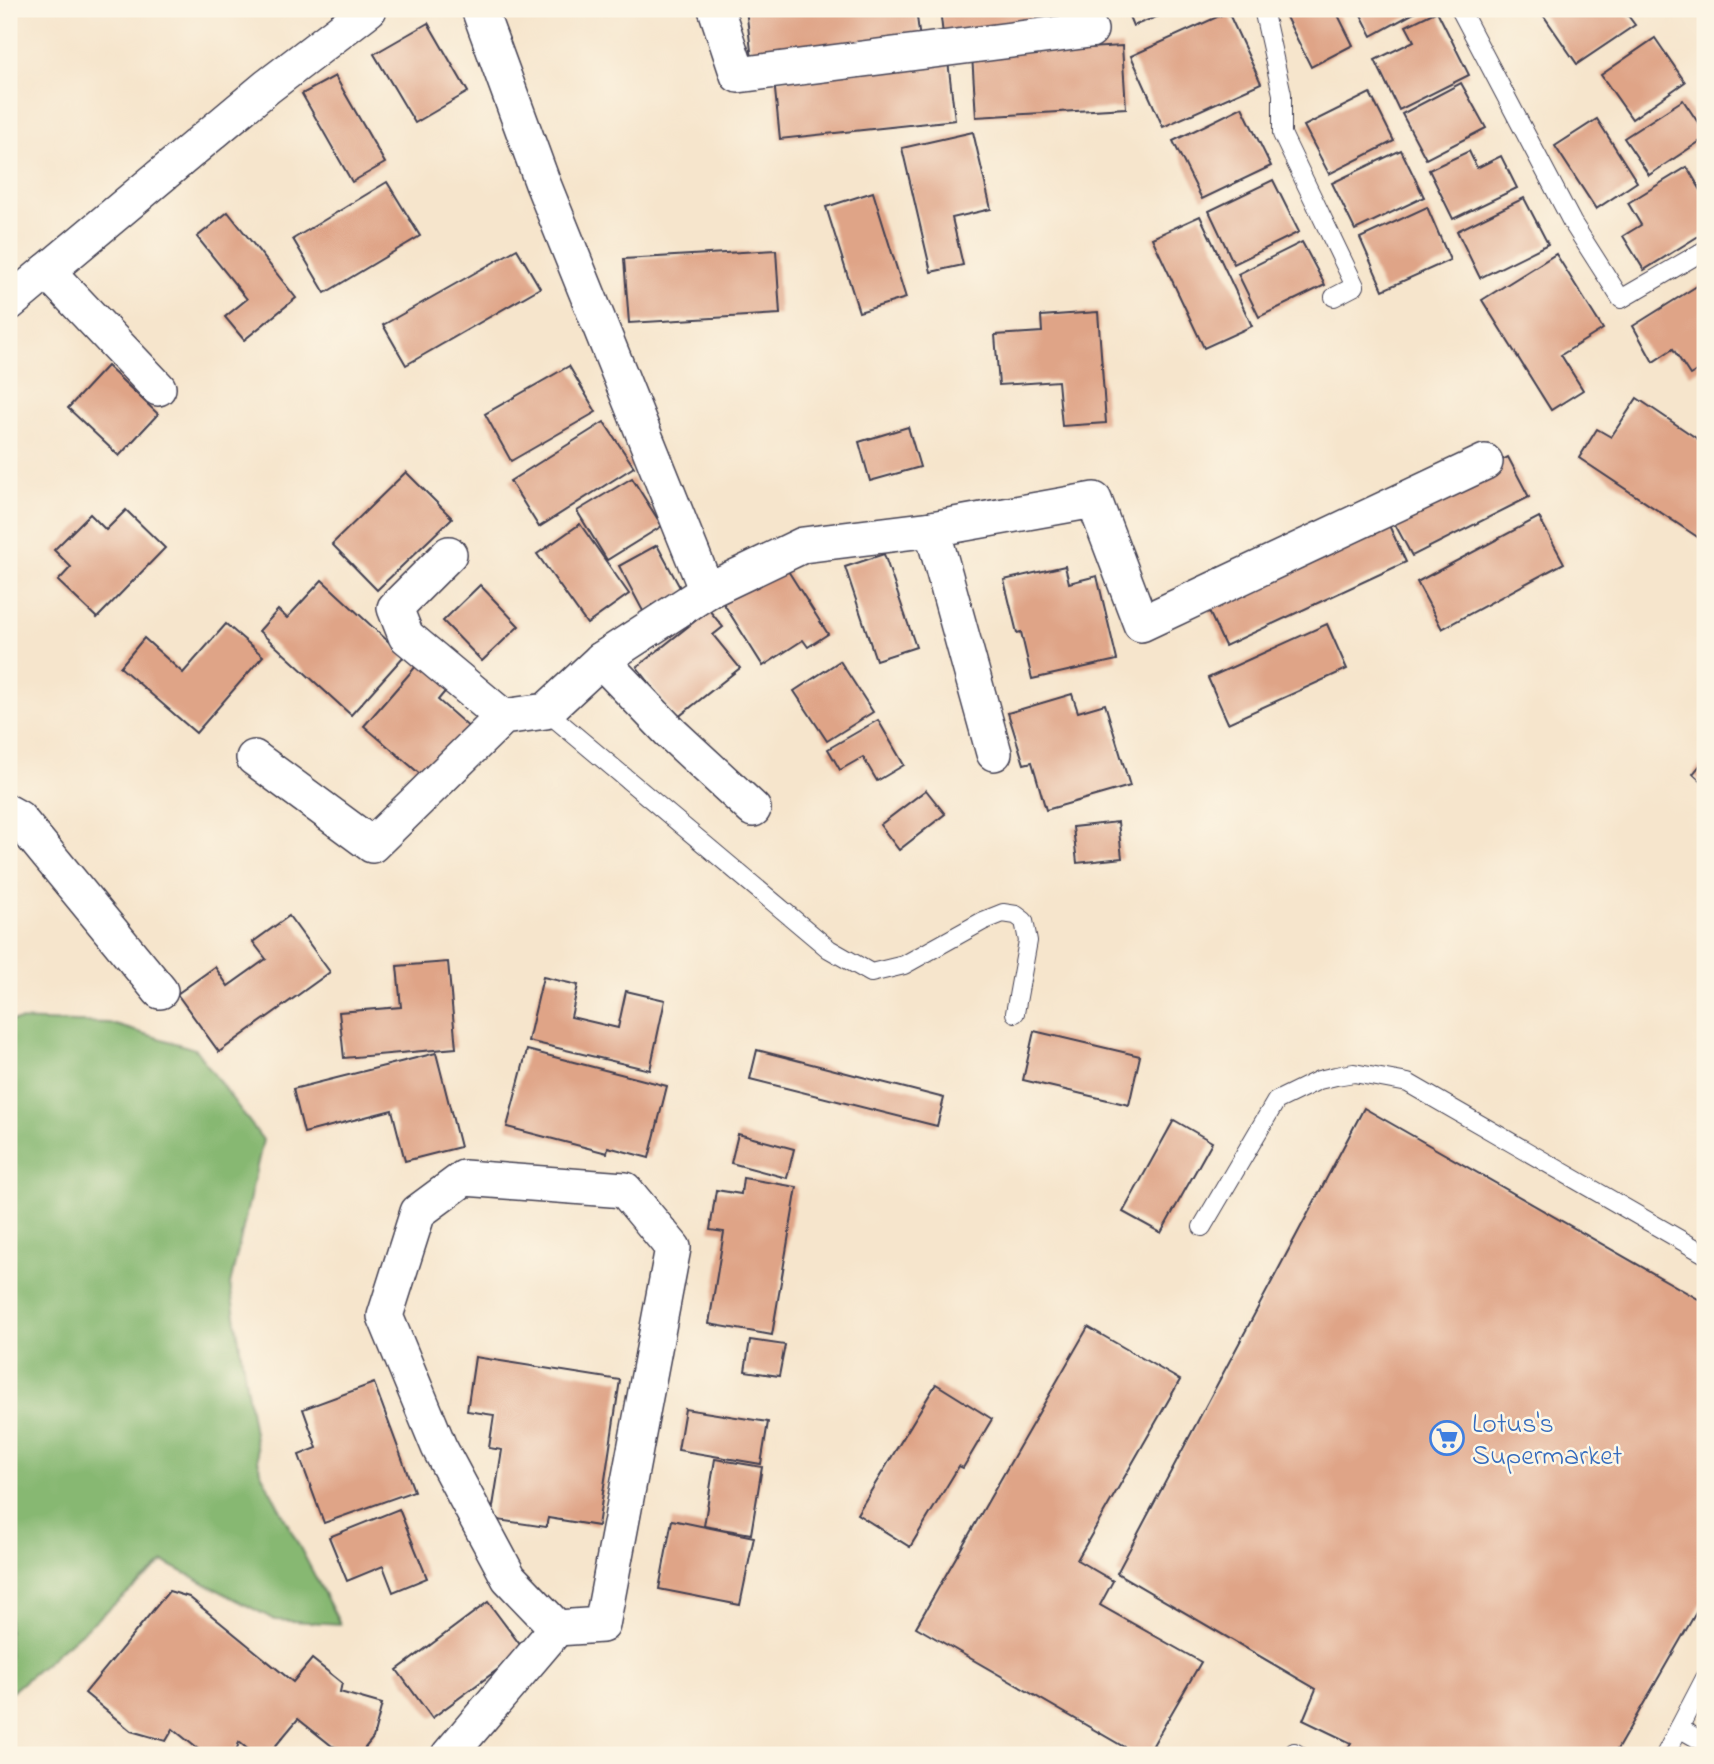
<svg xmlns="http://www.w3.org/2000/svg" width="1714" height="1764" viewBox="0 0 1714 1764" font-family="'Indie Flower',sans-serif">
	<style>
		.forest { fill: #87b872; stroke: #546d56; stroke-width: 2 }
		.building { fill: #dfa487 }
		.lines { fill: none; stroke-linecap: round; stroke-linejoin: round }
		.lane-casing { stroke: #423f51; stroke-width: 20 }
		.street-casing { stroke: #423f51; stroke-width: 38 }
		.lane { stroke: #fff; stroke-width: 18 }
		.street { stroke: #fff; stroke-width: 35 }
		.labels { text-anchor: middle; stroke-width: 5; stroke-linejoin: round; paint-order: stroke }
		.shop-label { font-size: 28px; fill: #366cbe; stroke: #fcf5e5; text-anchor: start }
	</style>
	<rect width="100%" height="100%" fill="#fcf5e5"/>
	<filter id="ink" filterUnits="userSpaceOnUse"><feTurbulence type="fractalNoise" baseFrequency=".0143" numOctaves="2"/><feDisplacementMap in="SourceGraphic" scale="14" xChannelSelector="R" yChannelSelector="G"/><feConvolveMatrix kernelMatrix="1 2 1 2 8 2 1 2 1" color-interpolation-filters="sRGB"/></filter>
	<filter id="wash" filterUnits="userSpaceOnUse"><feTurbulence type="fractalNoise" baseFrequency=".00686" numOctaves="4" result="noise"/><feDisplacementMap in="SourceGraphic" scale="28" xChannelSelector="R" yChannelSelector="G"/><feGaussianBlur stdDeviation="1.57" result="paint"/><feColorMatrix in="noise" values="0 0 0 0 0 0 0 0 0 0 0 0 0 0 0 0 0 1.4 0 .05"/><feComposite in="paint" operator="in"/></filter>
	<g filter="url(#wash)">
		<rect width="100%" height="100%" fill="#f6e5cc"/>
		<polygon class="forest" points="9,1020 109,1023 195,1049 263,1140 230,1285 260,1471 340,1624 275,1620 164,1562 9,1694"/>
		<g id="blocks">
			<g class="building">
				<polygon points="746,9 916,9 920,40 752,59"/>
				<polygon points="940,9 1102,9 1103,21 943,35"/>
				<polygon points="1126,9 1177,9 1133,26"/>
				<polygon points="1282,9 1335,9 1353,45 1311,67"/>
				<polygon points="1358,9 1412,9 1414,13 1372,36"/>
				<polygon points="1539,9 1623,9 1635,25 1577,64"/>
				<polygon points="1437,11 1469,75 1399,110 1375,60 1414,41 1406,26"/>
				<polygon points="1228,12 1261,83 1163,127 1131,56"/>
				<polygon points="428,23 468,92 415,123 374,54"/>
				<polygon points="1655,38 1685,82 1632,119 1601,75"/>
				<polygon points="1122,46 1126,108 976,117 972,55"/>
				<polygon points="948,61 955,120 780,139 774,80"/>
				<polygon points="335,76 385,163 352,182 302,94"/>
				<polygon points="1461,83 1486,128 1426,159 1402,114"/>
				<polygon points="1370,93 1394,141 1329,174 1304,126"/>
				<polygon points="1683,100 1705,133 1705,138 1649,175 1624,138"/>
				<polygon points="1242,107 1271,166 1202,199 1173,141"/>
				<polygon points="1597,119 1637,182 1596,209 1555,146"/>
				<polygon points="973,132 991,209 952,218 963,265 931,272 902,148"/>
				<polygon points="1401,150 1424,197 1355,230 1332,183"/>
				<polygon points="1469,151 1477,168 1501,156 1517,188 1453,219 1429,170"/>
				<polygon points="1687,167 1705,197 1705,232 1644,270 1623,236 1641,225 1628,203"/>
				<polygon points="1273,180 1299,232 1234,264 1209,211"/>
				<polygon points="387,182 420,236 325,293 293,239"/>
				<polygon points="873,192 906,298 859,312 826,207"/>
				<polygon points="1524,198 1548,244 1480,278 1457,231"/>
				<polygon points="1427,207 1450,260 1383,290 1360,238"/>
				<polygon points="228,212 296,298 244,340 225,317 247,299 197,237"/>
				<polygon points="1200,216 1252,326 1204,348 1152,238"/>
				<polygon points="1302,242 1325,285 1259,317 1238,274"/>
				<polygon points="517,249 540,288 406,365 383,325"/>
				<polygon points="776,250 780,314 629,323 624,259"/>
				<polygon points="1556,254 1603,329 1561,355 1583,390 1551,410 1482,300"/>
				<polygon points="1705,281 1705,366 1690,375 1673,349 1653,362 1633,326"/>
				<polygon points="1098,312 1106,423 1062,426 1058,381 999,385 995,335 1042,332 1041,316"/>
				<polygon points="107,366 158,414 119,456 68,408"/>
				<polygon points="569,366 596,412 511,461 485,414"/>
				<polygon points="1637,398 1705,444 1705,542 1579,458 1597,429 1611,437"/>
				<polygon points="604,422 634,467 539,527 510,481"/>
				<polygon points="908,427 920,467 870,481 859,442"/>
				<polygon points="1508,457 1529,497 1412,556 1391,517"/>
				<polygon points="406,472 452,518 377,590 332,544"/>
				<polygon points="632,478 662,526 607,560 577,511"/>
				<polygon points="126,510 165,548 97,618 58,581 71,567 54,550 90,514 106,530"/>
				<polygon points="1539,517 1564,563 1442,629 1417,582"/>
				<polygon points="1387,521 1406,562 1225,646 1206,605"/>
				<polygon points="580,524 629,594 587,624 537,554"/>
				<polygon points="657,545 683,593 644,613 619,566"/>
				<polygon points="884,554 916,647 876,660 845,567"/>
				<polygon points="783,563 828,634 808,647 803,640 763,666 722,601"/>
				<polygon points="1065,566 1069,583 1097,576 1117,660 1032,679 1021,632 1017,633 1004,580"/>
				<polygon points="322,580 404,656 351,715 259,631 278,610 287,618"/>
				<polygon points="480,585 519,626 482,661 443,621"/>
				<polygon points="709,610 723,627 713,635 740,668 677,718 637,667"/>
				<polygon points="226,624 263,656 196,733 120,667 144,638 183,673"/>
				<polygon points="1327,624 1347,669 1228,723 1208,678"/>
				<polygon points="424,657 453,682 438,700 471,729 427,780 364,726"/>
				<polygon points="840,661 873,712 827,741 794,691"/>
				<polygon points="1072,694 1078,712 1105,704 1130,786 1046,810 1032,762 1024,764 1008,713"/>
				<polygon points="878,720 904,765 877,781 863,757 840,770 828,749"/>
				<polygon points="1705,759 1705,785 1693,774"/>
				<polygon points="926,790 945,814 899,850 880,825"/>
				<polygon points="1118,822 1122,858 1077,863 1073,827"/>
				<polygon points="289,916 330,972 219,1052 177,994 215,967 228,986 266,959 253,942"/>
				<polygon points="448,962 456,1048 344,1058 339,1012 401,1007 397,966"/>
				<polygon points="543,977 578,985 571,1017 618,1028 626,991 665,1000 650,1070 528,1041"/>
				<polygon points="1034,1031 1140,1056 1129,1105 1023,1080"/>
				<polygon points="527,1050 667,1086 649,1158 608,1147 607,1153 507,1127"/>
				<polygon points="757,1050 944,1098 937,1126 750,1079"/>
				<polygon points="436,1053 460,1147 405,1161 392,1110 304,1133 293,1089"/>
				<polygon points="1364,1108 1705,1303 1705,1597 1614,1755 1343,1755 1351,1743 1303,1720 1316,1689 1117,1573"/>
				<polygon points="1174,1120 1212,1142 1161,1233 1123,1212"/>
				<polygon points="738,1134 794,1149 787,1178 731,1163"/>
				<polygon points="743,1178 797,1187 772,1335 709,1324 724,1232 710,1230 716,1190 741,1194"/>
				<polygon points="1088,1327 1180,1380 1077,1560 1113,1581 1100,1605 1201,1662 1153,1745 1171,1755 1138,1755 916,1627"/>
				<polygon points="750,1340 785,1345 779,1376 745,1371"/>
				<polygon points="475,1357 620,1380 598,1526 548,1518 546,1527 491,1519 502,1450 489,1448 494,1415 467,1411"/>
				<polygon points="374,1383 414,1491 324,1523 299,1455 317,1448 303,1409"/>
				<polygon points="936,1384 992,1419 963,1468 959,1466 910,1547 857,1514"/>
				<polygon points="685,1409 768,1422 761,1464 678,1450"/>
				<polygon points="715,1459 762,1467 751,1534 704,1526"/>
				<polygon points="399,1509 427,1578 393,1592 383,1566 347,1581 329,1537"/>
				<polygon points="672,1520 754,1537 740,1605 659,1589"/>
				<polygon points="169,1591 189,1597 293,1682 312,1659 342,1683 340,1692 382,1704 373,1738 360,1754 332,1746 298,1719 268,1755 255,1755 239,1742 235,1755 195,1755 199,1750 173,1729 166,1741 131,1731 85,1693"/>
				<polygon points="488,1602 524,1650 432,1718 397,1670"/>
			</g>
		</g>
	</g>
	<g filter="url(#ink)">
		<use href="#blocks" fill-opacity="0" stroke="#423f51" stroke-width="2"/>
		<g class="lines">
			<g class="lane-casing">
				<g id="lane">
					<polyline points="1263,9 1282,94 1282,134 1355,286 1334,297"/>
					<polyline points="1460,9 1572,222 1621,299 1705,250"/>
					<polyline points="546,711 829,949 871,973 904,965 983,921 1003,913 1016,915 1024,921 1028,941 1015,1013"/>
					<polyline points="1202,1227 1276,1101 1319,1080 1336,1076 1354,1073 1408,1083 1705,1254"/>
					<polyline points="1679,1728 1705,1743"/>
					<polyline points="1294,1752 1299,1755"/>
					<polyline points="1665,1755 1705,1678"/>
				</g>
			</g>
			<g class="street-casing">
				<g id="street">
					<polyline points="479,9 543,184 707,591"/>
					<polyline points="716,9 738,75 1090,30"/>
					<polyline points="47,271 158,388"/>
					<polyline points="9,303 267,87 369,9"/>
					<polyline points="932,529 994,753"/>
					<polyline points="449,554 395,608 406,636 503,717"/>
					<polyline points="601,660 672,734 753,809"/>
					<polyline points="254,758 372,845 503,717 546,711 601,660 707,591 803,545 932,529 1094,500 1141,624 1485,462"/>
					<polyline points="9,813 18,818 160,991"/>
					<polygon points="464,1178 625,1190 673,1248 602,1625 557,1628 509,1578 439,1447 385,1316 418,1212"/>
					<polyline points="449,1755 557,1628"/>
				</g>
			</g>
			<use href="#lane" class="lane"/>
			<use href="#street" class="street"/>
		</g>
	</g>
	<defs>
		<g id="supermarket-ring" transform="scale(1.75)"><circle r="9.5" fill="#fcf5e5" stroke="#3f7fe0" stroke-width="1.5"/><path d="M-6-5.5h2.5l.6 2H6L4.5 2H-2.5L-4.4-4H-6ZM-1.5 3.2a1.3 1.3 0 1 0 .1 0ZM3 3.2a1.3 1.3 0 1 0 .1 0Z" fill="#3f7fe0"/></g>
	</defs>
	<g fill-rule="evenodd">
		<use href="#supermarket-ring" x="1447" y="1438"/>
	</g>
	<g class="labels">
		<g class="shop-label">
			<text x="1472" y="1432">Lotus's<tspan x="1472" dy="32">Supermarket</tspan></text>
		</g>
	</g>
	<rect width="1714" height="1764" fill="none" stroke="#fcf5e5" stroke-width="35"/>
</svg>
